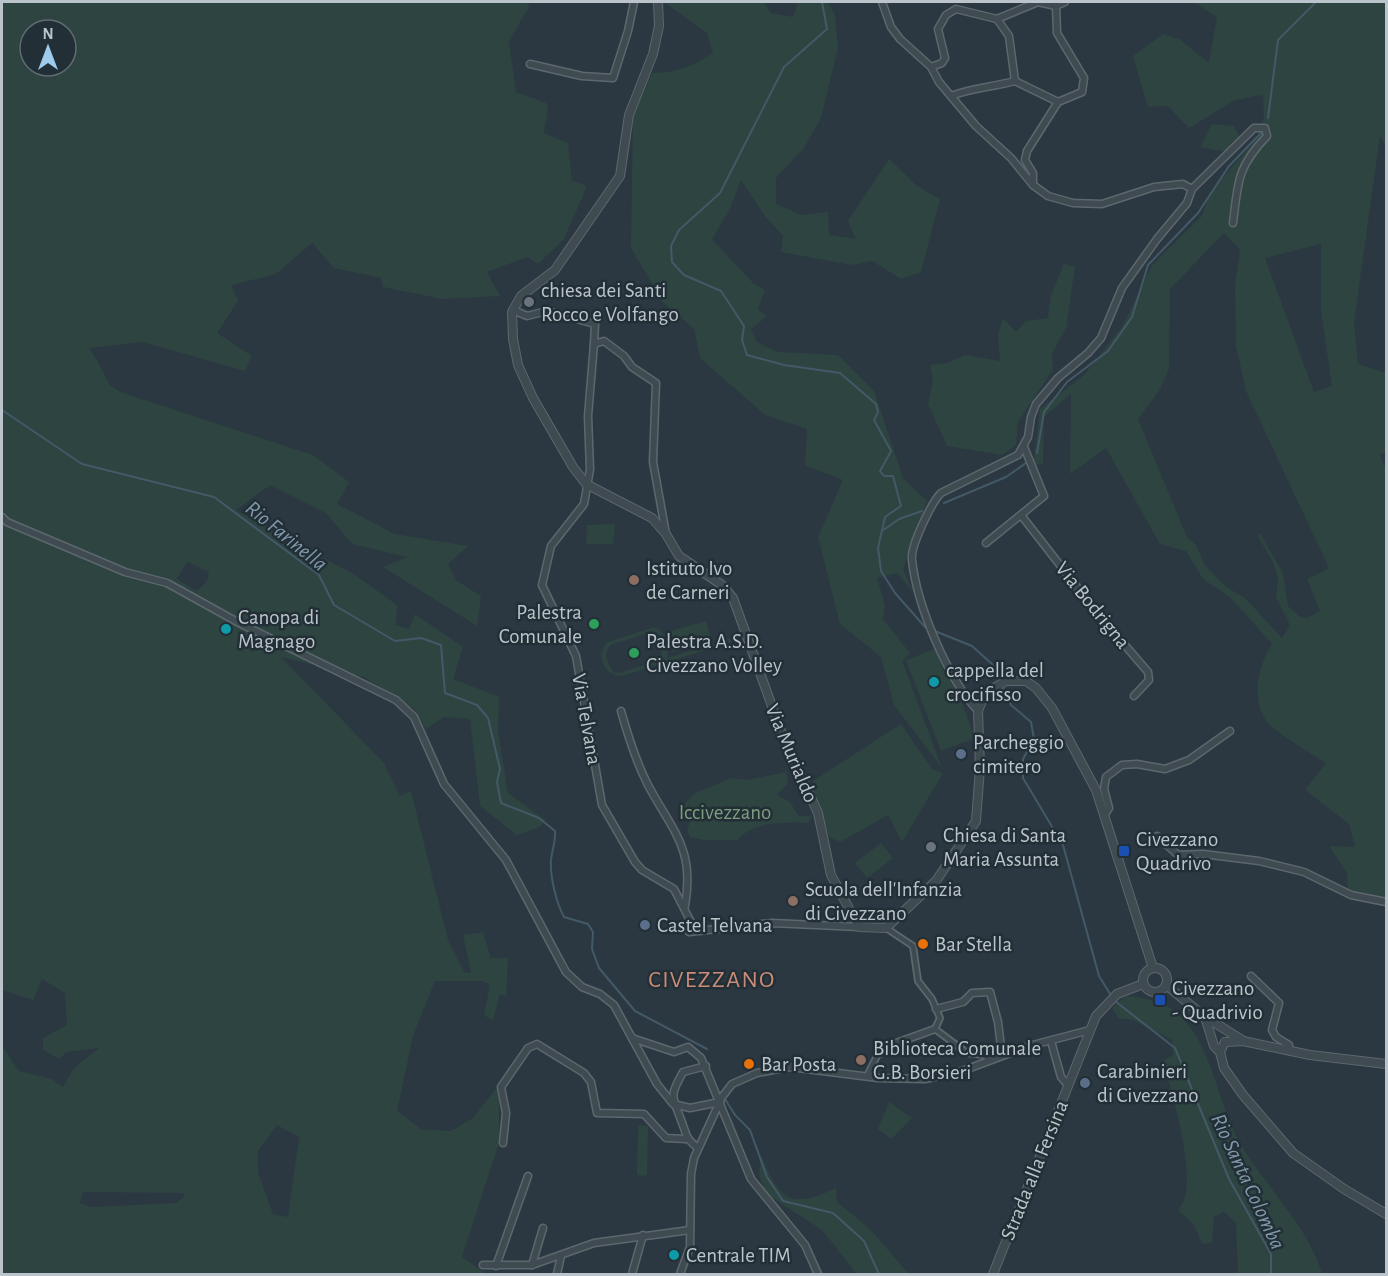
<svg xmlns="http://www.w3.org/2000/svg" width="1388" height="1276" viewBox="0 0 1388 1276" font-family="'Alegreya Sans',sans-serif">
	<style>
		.green { fill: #2e4441; fill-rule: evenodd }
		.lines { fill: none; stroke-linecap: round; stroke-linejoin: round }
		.stream { stroke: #435967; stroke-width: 2 }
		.pedestrian-casing { stroke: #5d676e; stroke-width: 8 }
		.minor-casing { stroke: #5d676e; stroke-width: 9 }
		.tertiary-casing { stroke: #5d676e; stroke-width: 10 }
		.pedestrian { stroke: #3f4a51; stroke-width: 4.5 }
		.minor { stroke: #3f4a51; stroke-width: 6 }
		.tertiary { stroke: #3f4a51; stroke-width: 8 }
		.worship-dot { fill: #6b7280; stroke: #232f36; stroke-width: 2 }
		.education-dot { fill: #8d6e63; stroke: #232f36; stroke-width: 2 }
		.leisure-dot { fill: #2e9e5b; stroke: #232f36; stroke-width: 2 }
		.culture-dot { fill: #0f9aa8; stroke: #232f36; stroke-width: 2 }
		.service-dot { fill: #5c6f8a; stroke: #232f36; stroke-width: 2 }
		.transit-dot { fill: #1a4fb4; stroke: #232f36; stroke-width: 2 }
		.food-dot { fill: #e8710a; stroke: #232f36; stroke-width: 2 }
		.labels { text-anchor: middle; stroke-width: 5; stroke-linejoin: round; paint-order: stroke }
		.poi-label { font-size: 21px; fill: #bcc4cb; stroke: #232f36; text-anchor: start }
		.street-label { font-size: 21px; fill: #bcc4cb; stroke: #232f36 }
		.park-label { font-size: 21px; fill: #7d9d7e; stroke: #232f36 }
		.water-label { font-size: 22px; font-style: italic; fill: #8199aa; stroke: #232f36 }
		.quarter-label { font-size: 24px; letter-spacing: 1.5px; fill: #ca8b77; stroke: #232f36 }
	</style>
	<rect width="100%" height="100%" fill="#2b3841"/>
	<g class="green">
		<path d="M2,2H528L529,7L509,41L516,92L546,103L548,107L544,133L568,143L572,180L587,186L564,239L538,264L528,257L487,272L500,296L442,299L383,287L381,278L334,268L312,243L276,274L231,285L238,301L217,333L252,356L245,371L143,342L90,348L110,385L120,392L313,455L349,482L337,504L395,534L468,546L448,564L456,580L481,596L477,626L383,567L407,557L352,544L326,513L270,485L236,510L355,575L397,605L396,625L409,629L415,614L463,647L453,679L499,697L498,731L508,793L545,820L540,827L517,835L480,806L470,719L444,717L426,729L413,708L364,677L281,657L384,763L400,796L411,791L448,940L465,973H471L463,935L483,932L491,958H508L506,996L500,994L493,1021L484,1015L490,985L483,981H435L413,1036L397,1111L421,1129L451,1131L473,1118L499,1085V1143L462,1257L485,1273L494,1274H2V1046L19,1071L52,1079L63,1087L74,1068L99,1048L66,1052L60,1059L43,1050V1038L67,1025L65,993L42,979L33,1000L2,990ZM30,30H66V66H30ZM187,562L209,572L207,581L197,591L177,579ZM277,1125L299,1137L288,1217L273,1214L258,1172V1151ZM83,1192L183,1193L184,1194L183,1198L176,1203L91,1207L80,1203Z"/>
		<path d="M664,2H764L771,13L793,17L798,2H828L835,15L838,48L821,118L804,148L776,178V204L801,215L828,212L829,235L856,239L848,221L889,159L917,186L940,199L921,272L901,279L872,261L852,265L781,252L783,236L765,216L741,180L729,211L712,239L752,282L765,290L758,310L767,316L751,329L757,342L777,352L838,355L874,391L903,478L927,501L903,569L913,592L897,573L877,578L885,605L883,619L910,653L902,661L942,768L894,705L881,657L840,624L818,537L843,480L805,465L807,429L765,415L700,358L694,329L663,302L631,248L633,113L652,73C675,73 694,66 713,53L707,33Z"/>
		<path d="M1193,2H1386V147L1380,136L1354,322L1358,364L1386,373V452L1380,455L1386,470V590L1383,592L1386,594V905H1375L1348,890L1347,873L1329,846L1355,847L1349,824L1305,790L1326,763C1311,753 1279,735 1268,723C1250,701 1258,665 1272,644L1230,597L1203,579L1186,551L1160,544L1106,448L1070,474L1071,394L1044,417L1043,464L1033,465L1040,409L1084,375L1122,327L1152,265L1202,216L1210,192L1260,135L1264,115L1263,96L1260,95L1233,101L1189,128L1168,106L1148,107L1133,56L1163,34L1179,39L1209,63L1217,17ZM1224,233L1240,250L1235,285L1236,345L1246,391L1329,568L1307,579L1320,611L1307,618L1299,616L1288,606L1283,573L1260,533L1258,537L1272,560L1278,577L1276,597L1290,625L1282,638L1244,597L1226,587L1205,565L1196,545L1187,537L1138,419L1159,391L1169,369L1170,289ZM1321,244V310L1332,386L1314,392L1265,258Z"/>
		<polygon points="1212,124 1234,126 1240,138 1225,152 1200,147"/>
		<polygon points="1064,264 1075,267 1066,328 1052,354 1053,369 1018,422 1016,445 1002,455 947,446 928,404 933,380 930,365 947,363 965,355 1000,361 998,334 1003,318 1016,332 1026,321 1048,318 1051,295"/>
		<polygon points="615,524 613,544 586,544 587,525"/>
		<polygon points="706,621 712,641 673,652 667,632"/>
		<path d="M654,627C668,633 669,644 667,658L737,636L738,640L622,676C609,676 602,667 601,654L606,643ZM652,632L656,633L663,641L660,660L620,673L614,672C607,663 603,654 610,645Z"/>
		<polygon points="935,649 946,677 951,675 975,738 941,751 906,660"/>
		<polygon points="901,724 932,769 943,773 902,842 888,815 840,842 829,837 814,793 813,781"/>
		<path d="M786,772L788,783L777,795L790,802L799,816H812L808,823C787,822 752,821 738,840H704L690,837L687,830L691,819L682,807L695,793L732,778L747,780Z"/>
		<polygon points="881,843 893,858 867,878 855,863"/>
		<path d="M1126,996C1145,998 1166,1002 1181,1016C1214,1051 1217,1102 1240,1143C1264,1185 1310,1228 1322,1274H1238L1236,1223L1224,1212L1214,1217L1212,1243L1202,1244L1194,1225L1178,1210C1202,1187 1171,1092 1163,1061L1173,1055L1172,1040L1133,1020L1118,1018L1112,1008Z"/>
		<polygon points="889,1102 912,1118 891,1139 878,1129"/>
		<polygon points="638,1125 648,1126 647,1176 637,1175"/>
		<path d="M761,1155C780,1200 789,1210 836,1188L837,1202L869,1228L909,1274H857L822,1230L765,1193L759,1174Z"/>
	</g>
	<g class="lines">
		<g class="stream">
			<polyline points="822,2 827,29 784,67 720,193 679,230 671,246 672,262 684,275 721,291 744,326 742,340 747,355 784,365 840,373 876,404 878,412 874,420 891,451 880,471 884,476 893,476 901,506 885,517 878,548 881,571 895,593 925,627 972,646 992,664 1011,705 1031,722 1034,739 1023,759 1023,778 1063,845 1099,976 1112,997"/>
			<polyline points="1268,118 1278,40 1316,2"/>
			<path d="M2,410L82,464L214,497L319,575L334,605L395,641L421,638L441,645L445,693L477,705L488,718L500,769L497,782L501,803L539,818L555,831C556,842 552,849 551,860C550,877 556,902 564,917L588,924L593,932L592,949L599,968L635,1011L707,1049"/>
			<polyline points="1037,453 1044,412 1067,382 1108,351 1132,317 1148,265 1198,213 1229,166 1262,132"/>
			<polyline points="944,503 1006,477 1026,463"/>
			<polyline points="882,531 899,519 922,511"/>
			<polyline points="1115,1001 1175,1048 1229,1179 1271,1254 1271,1274"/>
			<polyline points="725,1099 735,1115 750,1130 767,1177 783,1201 833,1213 864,1241 879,1274"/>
		</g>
		<g class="pedestrian-casing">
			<g id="pedestrian">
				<polyline points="886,928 913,946 918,981 932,999 940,1018 935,1029 967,1053 984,1055 989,1060"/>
				<polyline points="867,1076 877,1056 888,1046"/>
			</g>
		</g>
		<g class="minor-casing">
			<g id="minor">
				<path d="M882,2L891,27L900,39L931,67L939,82L976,126L1011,158L1033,185L1048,196L1073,203L1102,204L1154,187L1183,184L1192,189L1187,203L1157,239L1122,288L1101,338L1088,353L1058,378L1036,404L1031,417L1028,437L1018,455L941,493C932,502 910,546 912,560C917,606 947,677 978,711"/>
				<polyline points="997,19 1009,36 1015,81"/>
				<polyline points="530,64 582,76 613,78 628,31 634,2"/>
				<polyline points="931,67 942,63 945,58 938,29 946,15 956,9 997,19 1038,2 1056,6"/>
				<path d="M951,96C971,88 993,87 1015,81L1058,102"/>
				<polyline points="1033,185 1033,173 1025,160 1027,151 1058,102 1082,92 1084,78 1057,33 1056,6 1065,2"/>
				<path d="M1192,189L1254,128H1265L1267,136C1237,167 1238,182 1233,223"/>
				<polyline points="513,310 527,316 547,311 595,324 594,344"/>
				<polyline points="1021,515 1098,614 1148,672 1149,680 1134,696"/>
				<polyline points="2,517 7,522 125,572 167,583 241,624 396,700 414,717 444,784 506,860 566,972 582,987 600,994 614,1005 657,1084 673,1104 690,1108 720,1102"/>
				<polyline points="666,534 653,462 656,383 632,367 624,356 604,341 594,344 588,416 590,469 584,504 551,546 542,585 576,656 602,805 635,862 642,870 674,889 692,924 689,932 772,923 859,927"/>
				<polyline points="986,543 1044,496 1024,447"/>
				<path d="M621,711C628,736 636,762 648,785C673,832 695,848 685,906"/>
				<polyline points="1105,814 1109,808 1104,789 1106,777 1122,765 1137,764 1165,769 1189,760 1230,731"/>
				<polyline points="1157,836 1178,855 1203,854 1259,861 1304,872 1351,895 1386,902"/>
				<polyline points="1251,976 1279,1003 1272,1030 1276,1037 1289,1045 1289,1051"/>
				<polyline points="936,1009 963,1002 972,993 990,992 998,1022 1002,1055"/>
				<polyline points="632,1038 674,1052 688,1047 701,1058 751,1179 805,1245 818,1274"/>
				<polyline points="1051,1041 1061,1077 1068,1085"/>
				<polyline points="888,1046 935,1029"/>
				<polyline points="503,1143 506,1113 501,1087 528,1048 537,1044 584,1073 591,1082 597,1113 644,1114 666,1138 686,1139"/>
				<path d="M698,1148C685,1138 687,1135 681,1120C672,1095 669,1097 683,1072L706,1066"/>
				<polyline points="483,1265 532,1265 594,1243 690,1230"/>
				<polyline points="532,1265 543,1228"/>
				<polyline points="496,1266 528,1176"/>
				<polyline points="557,1274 561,1256"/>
				<polyline points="632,1274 643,1235"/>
				<polyline points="680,1274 690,1247 691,1174 694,1158 722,1097 732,1084 757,1073 790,1067 878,1078 925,1079 962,1071 1029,1046 1090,1030"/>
			</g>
		</g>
		<g class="tertiary-casing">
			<g id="tertiary">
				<polyline points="658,2 659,26 653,54 629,115 620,176 555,270 521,296 512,312 513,339 518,365 533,398 573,467 586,484 652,518 666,534 679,556 722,585 733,598 782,734 818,813 831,875 859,927 886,928 936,881 976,821 980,768 978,711 985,693 1006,681 1026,681 1036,688 1052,708 1096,790 1153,968"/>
				<circle cx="1155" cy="980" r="12"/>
				<polyline points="1166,985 1204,1016 1242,1040"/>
				<polyline points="1205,1017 1214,1046 1220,1052"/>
				<polyline points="1225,1042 1220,1052 1224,1068 1243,1095 1293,1153 1344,1189 1386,1214"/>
				<polyline points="1225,1042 1243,1041 1310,1055 1386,1064"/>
				<polyline points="993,1274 1096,1016 1117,994 1143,984"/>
			</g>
		</g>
		<use href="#pedestrian" class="pedestrian"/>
		<use href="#minor" class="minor"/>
		<use href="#tertiary" class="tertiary"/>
	</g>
	<g class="worship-dot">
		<circle cx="529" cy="302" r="6"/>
		<circle cx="931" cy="847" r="6"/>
	</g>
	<g class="education-dot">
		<circle cx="634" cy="580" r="6"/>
		<circle cx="793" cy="901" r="6"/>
		<circle cx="861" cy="1060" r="6"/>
	</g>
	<g class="leisure-dot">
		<circle cx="594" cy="624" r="6"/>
		<circle cx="634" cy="653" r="6"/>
	</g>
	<g class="culture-dot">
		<circle cx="226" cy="629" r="6"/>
		<circle cx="934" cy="682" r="6"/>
		<circle cx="674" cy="1255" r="6"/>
	</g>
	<g class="service-dot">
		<circle cx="961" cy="754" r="6"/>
		<circle cx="645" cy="925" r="6"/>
		<circle cx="1085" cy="1083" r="6"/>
	</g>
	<g class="transit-dot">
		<rect x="1118" y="845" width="12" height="12" rx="3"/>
		<rect x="1154" y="994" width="12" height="12" rx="3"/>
	</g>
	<g class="food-dot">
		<circle cx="923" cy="944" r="6"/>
		<circle cx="749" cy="1064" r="6"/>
	</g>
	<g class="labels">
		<g class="poi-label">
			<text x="541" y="297">chiesa dei Santi<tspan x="541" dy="24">Rocco e Volfango</tspan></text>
			<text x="646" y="575">Istituto Ivo<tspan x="646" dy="24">de Carneri</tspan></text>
			<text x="582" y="619" text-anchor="end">Palestra<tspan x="582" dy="24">Comunale</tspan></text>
			<text x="238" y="624">Canopa di<tspan x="238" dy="24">Magnago</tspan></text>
			<text x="646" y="648">Palestra A.S.D.<tspan x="646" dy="24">Civezzano Volley</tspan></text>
			<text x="946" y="677">cappella del<tspan x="946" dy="24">crocifisso</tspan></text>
			<text x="973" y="749">Parcheggio<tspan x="973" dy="24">cimitero</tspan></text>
			<text x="943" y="842">Chiesa di Santa<tspan x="943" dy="24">Maria Assunta</tspan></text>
			<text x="1136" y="846">Civezzano<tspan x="1136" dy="24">Quadrivo</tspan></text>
			<text x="805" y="896">Scuola dell'Infanzia<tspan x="805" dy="24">di Civezzano</tspan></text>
			<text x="657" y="932">Castel Telvana</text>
			<text x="935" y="951">Bar Stella</text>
			<text x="1172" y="995">Civezzano<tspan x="1172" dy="24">- Quadrivio</tspan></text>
			<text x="873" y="1055">Biblioteca Comunale<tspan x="873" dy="24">G.B. Borsieri</tspan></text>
			<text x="761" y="1071">Bar Posta</text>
			<text x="1097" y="1078">Carabinieri<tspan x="1097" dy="24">di Civezzano</tspan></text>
			<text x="686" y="1262">Centrale TIM</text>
		</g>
		<g class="street-label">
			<text transform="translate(1093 605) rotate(51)" y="7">Via Bodrigna</text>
			<text transform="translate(587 719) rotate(80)" y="7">Via Telvana</text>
			<text transform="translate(792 753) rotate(67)" y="7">Via Murialdo</text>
			<text transform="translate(1034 1170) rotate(-68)" y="7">Strada alla Fersina</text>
		</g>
		<g class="park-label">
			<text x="725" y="819">Iccivezzano</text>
		</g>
		<g class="water-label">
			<text transform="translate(287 535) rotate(39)" y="8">Rio Farinella</text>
			<text transform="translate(1249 1181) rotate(65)" y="8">Rio Santa Colomba</text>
		</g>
		<g class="quarter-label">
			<text x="712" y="987">CIVEZZANO</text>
		</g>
	</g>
	<rect width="1388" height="1276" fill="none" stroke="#bcc4cb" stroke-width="6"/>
	<g transform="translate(48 48)"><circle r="28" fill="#232f36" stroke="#606b72" stroke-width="1.5"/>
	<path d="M0-4.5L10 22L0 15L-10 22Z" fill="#9fcced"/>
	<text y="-9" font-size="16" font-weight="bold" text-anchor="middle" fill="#bcc4cb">N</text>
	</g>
</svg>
